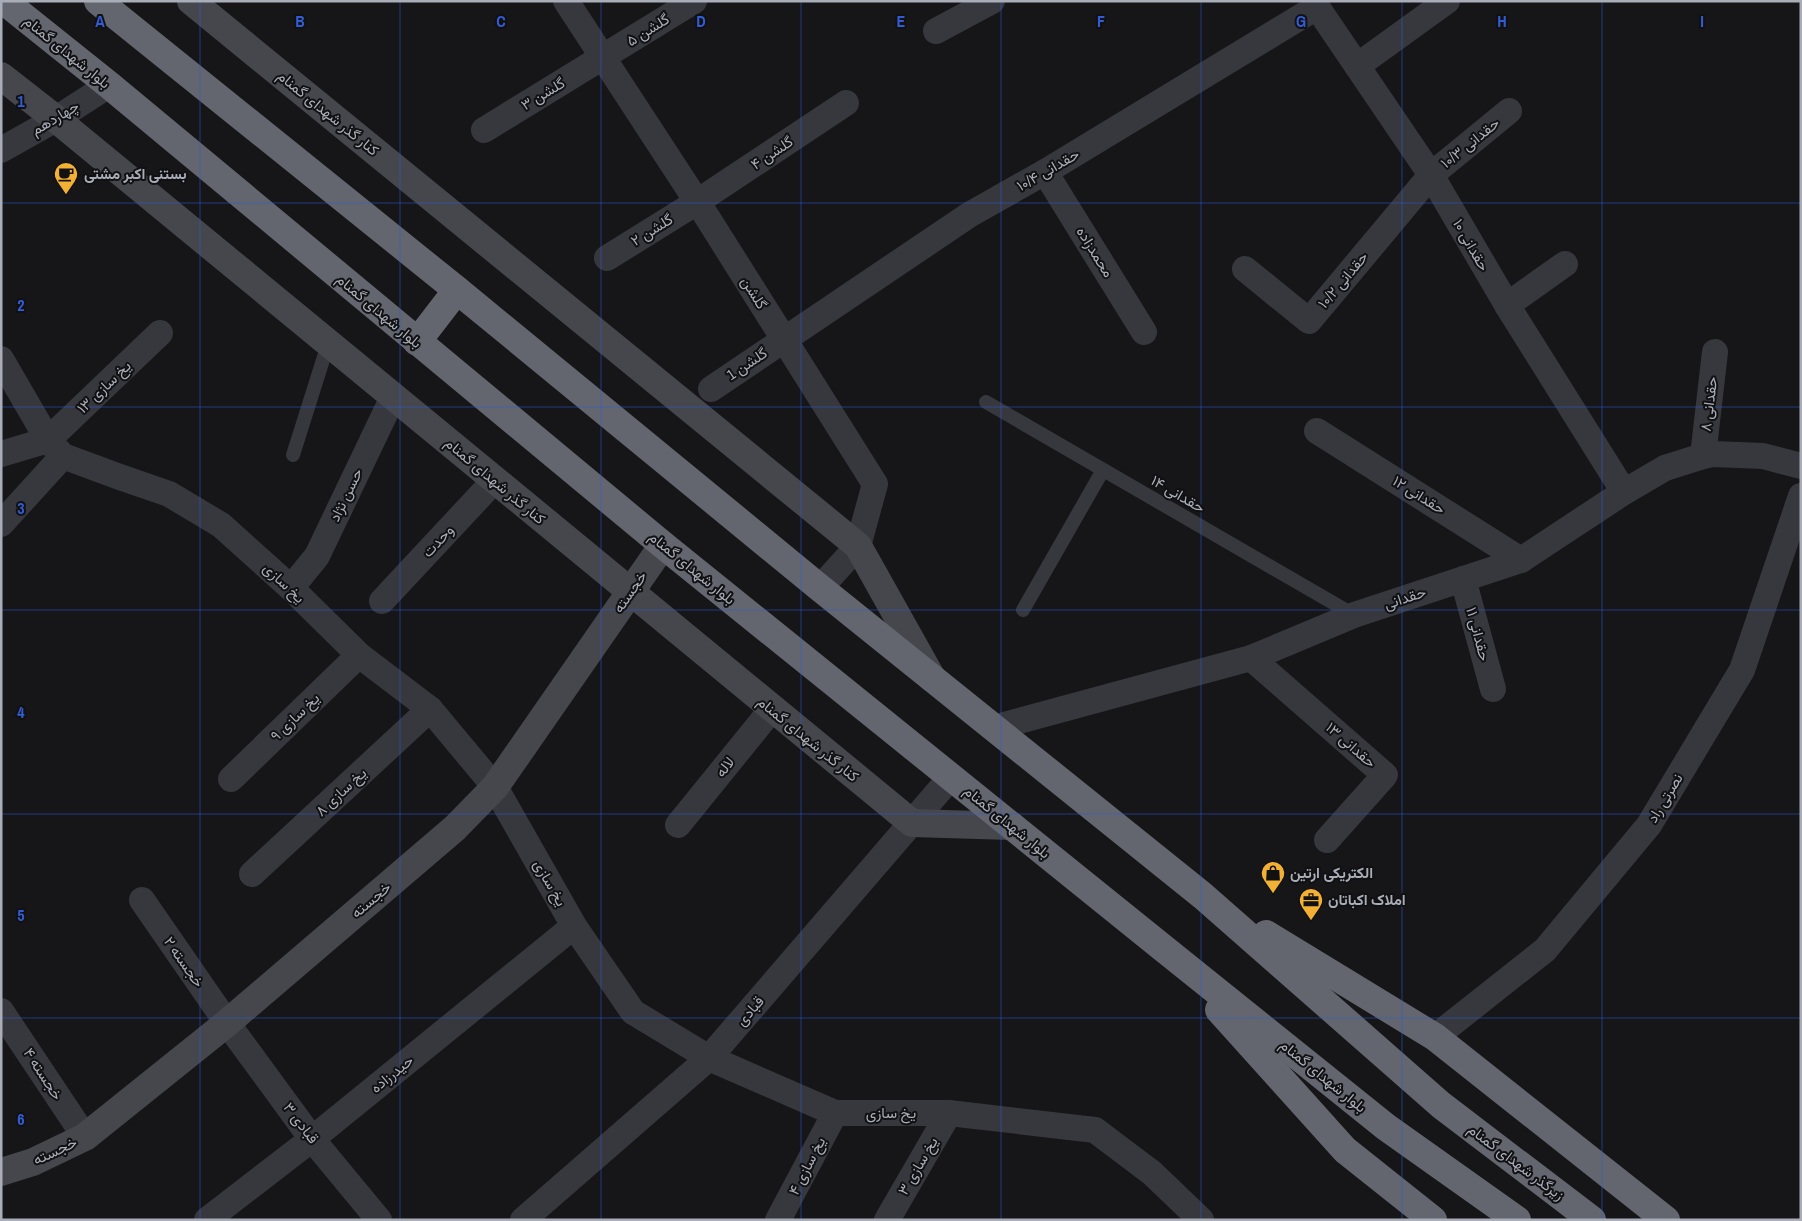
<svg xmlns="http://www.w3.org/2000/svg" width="1802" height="1221" viewBox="0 0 1802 1221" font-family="'Archivo Narrow',Vazirmatn,sans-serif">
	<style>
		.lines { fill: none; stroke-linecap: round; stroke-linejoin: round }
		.lane { stroke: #37383d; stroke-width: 14 }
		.street { stroke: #37383d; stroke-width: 26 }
		.secondary { stroke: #45474d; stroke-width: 28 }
		.highway { stroke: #63666e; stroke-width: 28 }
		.grid { fill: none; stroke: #325cd3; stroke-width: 1; stroke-opacity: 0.55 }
		.labels { text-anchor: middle; stroke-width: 4; stroke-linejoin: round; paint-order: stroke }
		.street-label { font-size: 15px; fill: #a8adb8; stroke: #111113 }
		.poi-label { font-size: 15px; font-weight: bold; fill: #a8adb8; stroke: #111113; text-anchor: start }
		.grid-label { font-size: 16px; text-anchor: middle; font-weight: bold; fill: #325cd3; stroke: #111113; stroke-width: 4; stroke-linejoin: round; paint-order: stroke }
	</style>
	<rect width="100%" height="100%" fill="#161618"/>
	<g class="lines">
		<g class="lane">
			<polyline points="986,402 1354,615"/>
			<polyline points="293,455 328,344"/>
			<polyline points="1023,610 1103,470"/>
		</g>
		<g class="street">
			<polyline points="566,1 709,220 875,484 858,546 820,588"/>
			<polyline points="1313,1 1431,175 1507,305 1624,492"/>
			<polyline points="936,31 992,1"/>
			<polyline points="1357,66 1447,1"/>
			<polyline points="484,130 694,1"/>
			<polyline points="1,150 56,119 109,85"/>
			<polyline points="1045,172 1144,332"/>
			<polyline points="607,258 697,202 846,103"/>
			<polyline points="1245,269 1309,321 1431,175 1509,111"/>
			<polyline points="1507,305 1565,264"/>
			<polyline points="1,359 48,440 63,456 117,476 169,494 221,525 291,588 359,655 430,709 495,787 574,926 633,1012 709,1058 835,1113 949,1113 1095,1130 1152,1173 1201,1220"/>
			<polyline points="711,389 969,215 1045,172 1317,7"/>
			<polyline points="1317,431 1521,560"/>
			<polyline points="1,454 48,440 160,333"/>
			<polyline points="1703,456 1715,352"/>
			<polyline points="1,524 63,456"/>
			<polyline points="1463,579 1493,689"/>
			<polyline points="291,588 317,556 393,397"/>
			<polyline points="382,601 494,481"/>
			<polyline points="1251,658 1385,775 1327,840"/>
			<polyline points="993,728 1251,658 1354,615 1521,560 1624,492 1665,468 1703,456 1713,454 1763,456 1801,466"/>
			<polyline points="231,779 359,655"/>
			<polyline points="678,825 772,709"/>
			<polyline points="252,874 430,709"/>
			<polyline points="142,900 227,1023 312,1139 379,1220"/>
			<polyline points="1,1011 85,1137"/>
			<polyline points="1435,1037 1545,950 1649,825 1742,670 1801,496"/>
			<polyline points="207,1220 312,1139 574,926"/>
			<polyline points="523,1220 709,1058 951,777"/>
			<polyline points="778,1220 835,1113"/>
			<polyline points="887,1220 949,1113"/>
		</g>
		<g class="secondary">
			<polyline points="191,1 858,546 932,678"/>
			<polyline points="1,76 56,119 912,823 1012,826"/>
			<polyline points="1,1172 33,1162 85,1137 227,1023 455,828 495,787 663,545"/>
		</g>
		<g class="highway">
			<polyline points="4,1 109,85 663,545 1163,948 1386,1127 1517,1220"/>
			<polyline points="98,1 457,290 820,588 1203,896 1441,1105 1592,1220"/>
			<polyline points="417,342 457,290"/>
			<polyline points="1266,934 1435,1037 1666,1220"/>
			<polyline points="1219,1010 1345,1150 1433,1220"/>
		</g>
	</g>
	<path class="grid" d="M200,1V1220M400,1V1220M601,1V1220M801,1V1220M1001,1V1220M1201,1V1220M1402,1V1220M1602,1V1220M1,203H1801M1,407H1801M1,610H1801M1,814H1801M1,1018H1801"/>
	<defs>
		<g id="cafe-pin" transform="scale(1.25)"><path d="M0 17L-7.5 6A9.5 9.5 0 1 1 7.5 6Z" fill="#f2b134" stroke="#111113"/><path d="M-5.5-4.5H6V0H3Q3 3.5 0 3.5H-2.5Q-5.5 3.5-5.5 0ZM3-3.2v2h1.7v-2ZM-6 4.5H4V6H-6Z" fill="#111"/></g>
		<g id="shop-pin" transform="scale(1.25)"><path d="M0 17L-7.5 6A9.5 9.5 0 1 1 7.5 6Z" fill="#f2b134" stroke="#111113"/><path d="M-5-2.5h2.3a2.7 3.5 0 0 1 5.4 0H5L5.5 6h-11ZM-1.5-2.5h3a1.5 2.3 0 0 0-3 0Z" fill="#111"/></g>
		<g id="office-pin" transform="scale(1.25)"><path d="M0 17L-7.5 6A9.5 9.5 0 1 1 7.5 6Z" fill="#f2b134" stroke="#111113"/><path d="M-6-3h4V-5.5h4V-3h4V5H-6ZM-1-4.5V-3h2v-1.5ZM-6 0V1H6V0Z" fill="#111"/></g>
	</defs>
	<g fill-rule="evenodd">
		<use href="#cafe-pin" x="66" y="174"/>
		<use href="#shop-pin" x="1273" y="873"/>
		<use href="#office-pin" x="1311" y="900"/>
	</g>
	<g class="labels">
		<g class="street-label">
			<text transform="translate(648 30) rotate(-32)" y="5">گلشن ۵</text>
			<text transform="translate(67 52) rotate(39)" y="5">بلوار شهدای گمنام</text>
			<text transform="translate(543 94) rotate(-31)" y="5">گلشن ۳</text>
			<text transform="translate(328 113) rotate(39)" y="5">کنار گذر شهدای گمنام</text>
			<text transform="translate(55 118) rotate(-31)" y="5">چهاردهم</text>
			<text transform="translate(1470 143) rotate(-39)" y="5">حقدانی ۱۰/۳</text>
			<text transform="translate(772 153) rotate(-34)" y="5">گلشن ۴</text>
			<text transform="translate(1048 170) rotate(-30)" y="5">حقدانی ۱۰/۴</text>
			<text transform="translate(652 230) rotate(-32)" y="5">گلشن ۲</text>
			<text transform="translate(1471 245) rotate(60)" y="5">حقدانی ۱۰</text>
			<text transform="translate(1095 252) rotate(58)" y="5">محمدزاده</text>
			<text transform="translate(1343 280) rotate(-50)" y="5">حقدانی ۱۰/۲</text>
			<text transform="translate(754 293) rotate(58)" y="5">گلشن</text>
			<text transform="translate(379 311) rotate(40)" y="5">بلوار شهدای گمنام</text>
			<text transform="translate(747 364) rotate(-34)" y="5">گلشن 1</text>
			<text transform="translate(104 387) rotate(-44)" y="5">یخ سازی ۱۳</text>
			<text transform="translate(1709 404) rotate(-83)" y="5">حقدانی ۸</text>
			<text transform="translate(495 481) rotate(40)" y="5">کنار گذر شهدای گمنام</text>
			<text transform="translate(1178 494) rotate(30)" y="5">حقدانی ۱۴</text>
			<text transform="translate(346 495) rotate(-64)" y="5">حسن نژاد</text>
			<text transform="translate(1419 495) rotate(32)" y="5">حقدانی ۱۲</text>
			<text transform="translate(438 541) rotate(-47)" y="5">وحدت</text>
			<text transform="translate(692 568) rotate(39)" y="5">بلوار شهدای گمنام</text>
			<text transform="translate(284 583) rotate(43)" y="5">یخ سازی</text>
			<text transform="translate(630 592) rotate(-55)" y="5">خجسته</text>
			<text transform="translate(1405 598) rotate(-18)" y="5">حقدانی</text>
			<text transform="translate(1478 634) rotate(75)" y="5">حقدانی ۱۱</text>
			<text transform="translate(295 717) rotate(-44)" y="5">یخ سازی ۹</text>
			<text transform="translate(808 739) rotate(39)" y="5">کنار گذر شهدای گمنام</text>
			<text transform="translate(1351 745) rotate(41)" y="5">حقدانی ۱۳</text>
			<text transform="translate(725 767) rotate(-51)" y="5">لاله</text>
			<text transform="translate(341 792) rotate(-43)" y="5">یخ سازی ۸</text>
			<text transform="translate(1665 798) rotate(-59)" y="5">نصرتی راد</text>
			<text transform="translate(1007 822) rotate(39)" y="5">بلوار شهدای گمنام</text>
			<text transform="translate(550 883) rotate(60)" y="5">یخ سازی</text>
			<text transform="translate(371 900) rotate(-40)" y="5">خجسته</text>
			<text transform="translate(184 962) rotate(55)" y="5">خجسته ۲</text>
			<text transform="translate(750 1011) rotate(-49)" y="5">قبادی</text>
			<text transform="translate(43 1074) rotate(57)" y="5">خجسته ۴</text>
			<text transform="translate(392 1074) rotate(-39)" y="5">حیدرزاده</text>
			<text transform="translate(1323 1076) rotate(39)" y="5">بلوار شهدای گمنام</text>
			<text x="891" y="1118">یخ سازی</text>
			<text transform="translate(301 1123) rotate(53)" y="5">قبادی ۳</text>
			<text transform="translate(55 1151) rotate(-25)" y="5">خجسته</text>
			<text transform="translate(1516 1162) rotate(37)" y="5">زیرگذر شهدای گمنام</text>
			<text transform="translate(807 1166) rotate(-63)" y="5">یخ سازی ۴</text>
			<text transform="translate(918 1166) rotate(-60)" y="5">یخ سازی ۳</text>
		</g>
		<g class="poi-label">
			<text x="84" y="179">بستنی اکبر مشتی</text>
			<text x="1290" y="878">الکتریکی ارتین</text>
			<text x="1328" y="905">املاک اکباتان</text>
		</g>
	</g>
	<g class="grid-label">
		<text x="100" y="27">A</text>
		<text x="300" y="27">B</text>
		<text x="501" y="27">C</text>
		<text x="701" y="27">D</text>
		<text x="901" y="27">E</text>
		<text x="1101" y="27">F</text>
		<text x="1301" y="27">G</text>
		<text x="1502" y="27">H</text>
		<text x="1702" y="27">I</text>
		<text x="21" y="107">1</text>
		<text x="21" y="311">2</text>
		<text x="21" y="514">3</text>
		<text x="21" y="718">4</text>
		<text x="21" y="921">5</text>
		<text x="21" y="1125">6</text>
	</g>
	<rect width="1802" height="1221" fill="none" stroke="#a8adb8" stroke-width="5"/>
</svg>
